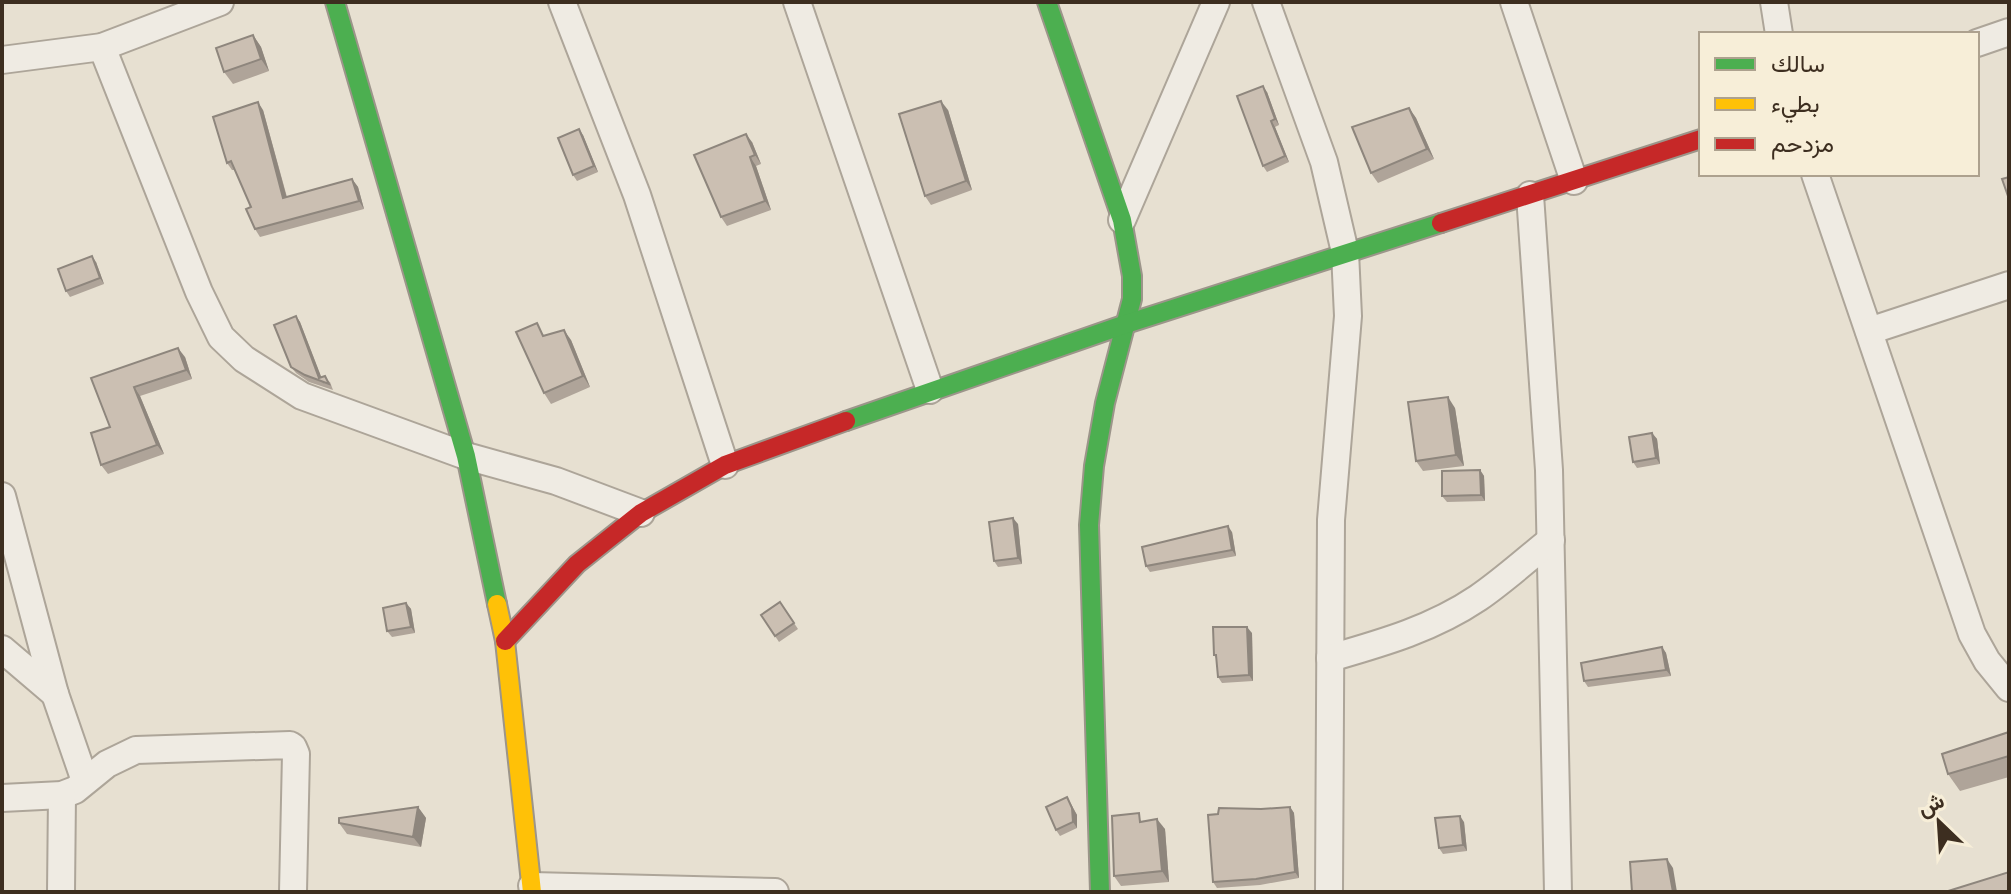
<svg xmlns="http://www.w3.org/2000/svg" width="2011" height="894" viewBox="0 0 2011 894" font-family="'Zilla Slab',Vazirmatn,serif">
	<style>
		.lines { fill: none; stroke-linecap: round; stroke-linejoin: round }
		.street-casing { stroke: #ada599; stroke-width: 30 }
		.fast-casing { stroke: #9c958a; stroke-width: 22 }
		.slow-casing { stroke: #9c958a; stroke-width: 22 }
		.jam-casing { stroke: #9c958a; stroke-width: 22 }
		.street { stroke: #efebe3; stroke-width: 26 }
		.fast { stroke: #4caf50; stroke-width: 18 }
		.slow { stroke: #ffc107; stroke-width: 18 }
		.jam { stroke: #c62828; stroke-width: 18 }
		.wall { fill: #afa499 }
		.shaded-wall { fill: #8e867d }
		.building { fill: #cbbfb2; stroke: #8e867d; stroke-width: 2 }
	</style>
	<rect width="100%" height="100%" fill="#e7e0d1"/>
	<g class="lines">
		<g class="street-casing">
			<g id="street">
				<polyline points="562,2 637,195 725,465"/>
				<polyline points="797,2 930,390"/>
				<polyline points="1266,2 1324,162 1345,252 1348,316 1331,520 1329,892"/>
				<polyline points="1514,2 1574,181"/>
				<polyline points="1774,2 1779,34"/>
				<polyline points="1977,43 2009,32"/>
				<polyline points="102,47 199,292 221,337 244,359 302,396 466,456 556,481 641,513"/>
				<polyline points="2,60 102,47 220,2"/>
				<polyline points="1815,174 1972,634 1987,661 2009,688"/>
				<polyline points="1530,195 1549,470 1558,892"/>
				<polyline points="1122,220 1216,2"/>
				<polyline points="1869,331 2009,285"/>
				<polyline points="2,496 55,694 85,781"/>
				<polyline points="2,649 55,694"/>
				<path d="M1330,658C1382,643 1432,629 1478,598C1503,581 1527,559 1551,540"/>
				<polyline points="2,798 62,795 75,790 107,764 136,750 290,745 293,747 296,754 293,892"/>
				<polyline points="532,886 775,892"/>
				<polyline points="61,892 62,795"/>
			</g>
		</g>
		<g class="fast-casing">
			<g id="fast">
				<polyline points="335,2 466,456 497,604"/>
				<polyline points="1047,2 1122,220 1132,276 1132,299 1105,403 1094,466 1089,525 1100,892"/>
				<polyline points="846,421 1126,324 1441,223"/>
			</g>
		</g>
		<g class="slow-casing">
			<polyline id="slow" points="497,604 505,641 532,892"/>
		</g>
		<g class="jam-casing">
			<g id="jam">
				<polyline points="1441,223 1701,139"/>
				<polyline points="505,641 577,564 641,513 725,465 846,421"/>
			</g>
		</g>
		<use href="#street" class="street"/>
		<use href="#fast" class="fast"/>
		<use href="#slow" class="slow"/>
		<use href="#jam" class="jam"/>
	</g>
	<g class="wall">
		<polygon points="253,35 261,47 269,71 233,84 224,72"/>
		<polygon points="1267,92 1279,125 1275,127 1289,162 1267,172 1263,166"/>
		<polygon points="1409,108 1416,118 1434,159 1378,183 1371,173"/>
		<polygon points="263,110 287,197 352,179 358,187 364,209 260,237 255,229 251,207 235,170 232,170 227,163"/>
		<polygon points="948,110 972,190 931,205 925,196"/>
		<polygon points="583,135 598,172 577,181 573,175"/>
		<polygon points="752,142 761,164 756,166 771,210 727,226 721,217"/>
		<polygon points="96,262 104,284 70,297 66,291"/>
		<polygon points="296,316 300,322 321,377 330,382 333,390 309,382 296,373 291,367"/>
		<polygon points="546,335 571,340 590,387 551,404 544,393"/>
		<polygon points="185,357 192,379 140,396 164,454 108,474 101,465 110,427 91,378"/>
		<polygon points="1455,408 1464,466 1423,471 1416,461"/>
		<polygon points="1652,433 1657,439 1660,464 1637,468 1633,462"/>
		<polygon points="1480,470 1484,476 1485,501 1447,502 1442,496"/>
		<polygon points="1018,524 1022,564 998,567 994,561"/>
		<polygon points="1232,532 1236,556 1150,572 1146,566"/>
		<polygon points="780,602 798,629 779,642 761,615"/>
		<polygon points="406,603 411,609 415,633 392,637 387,631"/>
		<polygon points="1252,633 1253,681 1222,683 1218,677 1216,658 1214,655"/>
		<polygon points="1662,647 1666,653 1671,676 1588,687 1584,681"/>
		<polygon points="2009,732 2009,777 1960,791 1948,774"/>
		<polygon points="1067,797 1077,815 1077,828 1060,836 1056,830"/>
		<polygon points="418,807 426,818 421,847 347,834 339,823"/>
		<polygon points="1290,807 1294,813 1299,878 1260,885 1217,888 1213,882 1261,809"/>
		<polygon points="1144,821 1165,829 1169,882 1121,886 1114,876"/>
		<polygon points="1464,822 1467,851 1443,854 1439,848"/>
	</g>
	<g class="shaded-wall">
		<polygon points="253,35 261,47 269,71 261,59"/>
		<polygon points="1263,86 1267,92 1279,125 1275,119"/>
		<polygon points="941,101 948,110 972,190 966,181"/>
		<polygon points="258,102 263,110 289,206 283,198"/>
		<polygon points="1409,108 1416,118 1434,159 1427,149"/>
		<polygon points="1271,121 1275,127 1289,162 1285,156"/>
		<polygon points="579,129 583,135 598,172 594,166"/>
		<polygon points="746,134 752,142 761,164 755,155"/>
		<polygon points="750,157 756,166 771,210 765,201"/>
		<polygon points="352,179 358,187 364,209 359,201"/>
		<polygon points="92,256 96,262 104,284 100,278"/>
		<polygon points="296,316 300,322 324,384 319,378"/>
		<polygon points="564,330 571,340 590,387 583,376"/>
		<polygon points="178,348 185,357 192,379 186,370"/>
		<polygon points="134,387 140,396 164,454 157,445"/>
		<polygon points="1448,397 1455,408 1464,466 1456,455"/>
		<polygon points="1652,433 1657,439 1660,464 1656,458"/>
		<polygon points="1480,470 1484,476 1485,501 1481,495"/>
		<polygon points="1013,518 1018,524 1022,564 1018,558"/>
		<polygon points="1228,526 1232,532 1236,556 1232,550"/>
		<polygon points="406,603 411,609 415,633 411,627"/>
		<polygon points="1247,627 1252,633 1253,681 1249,675"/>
		<polygon points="1662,647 1666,653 1671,676 1666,670"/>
		<polygon points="1067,797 1077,815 1077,828 1073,822"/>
		<polygon points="418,807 426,818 421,847 413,837"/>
		<polygon points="1290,807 1294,813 1299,878 1295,872"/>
		<polygon points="1460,816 1464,822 1467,851 1463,845"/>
		<polygon points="1157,819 1165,829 1169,882 1162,871"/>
		<polygon points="1667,859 1673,868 1677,892 1673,892"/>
	</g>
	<g class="building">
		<polygon points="253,35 261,59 224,72 216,48"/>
		<polygon points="1263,86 1275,119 1271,121 1285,156 1263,166 1237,96"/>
		<polygon points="941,101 966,181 925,196 899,114"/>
		<polygon points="258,102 283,198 352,179 359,201 255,229 246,209 251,207 231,161 227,163 213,117"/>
		<polygon points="1409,108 1427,149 1371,173 1352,127"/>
		<polygon points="579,129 594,166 573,175 558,138"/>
		<polygon points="746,134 755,155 750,157 765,201 721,217 694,155"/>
		<polygon points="2009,177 2009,199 2002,179"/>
		<polygon points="92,256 100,278 66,291 58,269"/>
		<polygon points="296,316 319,378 325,376 329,384 305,375 291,367 274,325"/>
		<polygon points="537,323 543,336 564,330 583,376 544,393 516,332"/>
		<polygon points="178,348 186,370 134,387 157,445 101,465 91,433 110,427 91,378"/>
		<polygon points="1448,397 1456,455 1416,461 1408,402"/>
		<polygon points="1652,433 1656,458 1633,462 1629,437"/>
		<polygon points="1480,470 1481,495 1442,496 1442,471"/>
		<polygon points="1013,518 1018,558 994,561 989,522"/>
		<polygon points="1228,526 1232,550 1146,566 1142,547"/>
		<polygon points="780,602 794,623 775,636 761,615"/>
		<polygon points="406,603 411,627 387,631 383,608"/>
		<polygon points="1213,627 1247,627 1249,675 1218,677 1216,655 1214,655"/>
		<polygon points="1662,647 1666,670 1584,681 1581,663"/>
		<polygon points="2009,732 2009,756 1948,774 1942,754"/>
		<polygon points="1067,797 1072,808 1073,822 1056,830 1046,807"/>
		<polygon points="418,807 413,837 339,823 339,818"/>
		<polygon points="1290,807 1295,872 1256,879 1213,882 1208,815 1218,814 1219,808 1261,809"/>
		<polygon points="1139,813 1140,822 1157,819 1162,871 1114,876 1112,816"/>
		<polygon points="1460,816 1463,845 1439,848 1435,818"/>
		<polygon points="1667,859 1673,892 1632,892 1630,862"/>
		<polygon points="2009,872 2009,892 1945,892"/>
	</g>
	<rect width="2011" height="894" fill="none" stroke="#3d2e20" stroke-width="8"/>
	<rect x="1699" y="32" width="280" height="144" fill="#f7eed8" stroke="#ada18e" stroke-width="2"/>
	<rect x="1715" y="58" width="40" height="12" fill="#4caf50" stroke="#ada18e" stroke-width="2"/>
	<text x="1771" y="72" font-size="24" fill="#3d2e20">سالك</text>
	<rect x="1715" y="98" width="40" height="12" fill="#ffc107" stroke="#ada18e" stroke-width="2"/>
	<text x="1771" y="112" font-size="24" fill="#3d2e20">بطيء</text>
	<rect x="1715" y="138" width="40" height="12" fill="#c62828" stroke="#ada18e" stroke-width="2"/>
	<text x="1771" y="152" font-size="24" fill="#3d2e20">مزدحم</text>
	<g transform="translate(1939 822) rotate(335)" stroke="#f7eed8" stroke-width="6" paint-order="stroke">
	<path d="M0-6L14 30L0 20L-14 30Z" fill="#3d2e20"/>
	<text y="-12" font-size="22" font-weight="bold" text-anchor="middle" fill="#3d2e20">ش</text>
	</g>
</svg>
